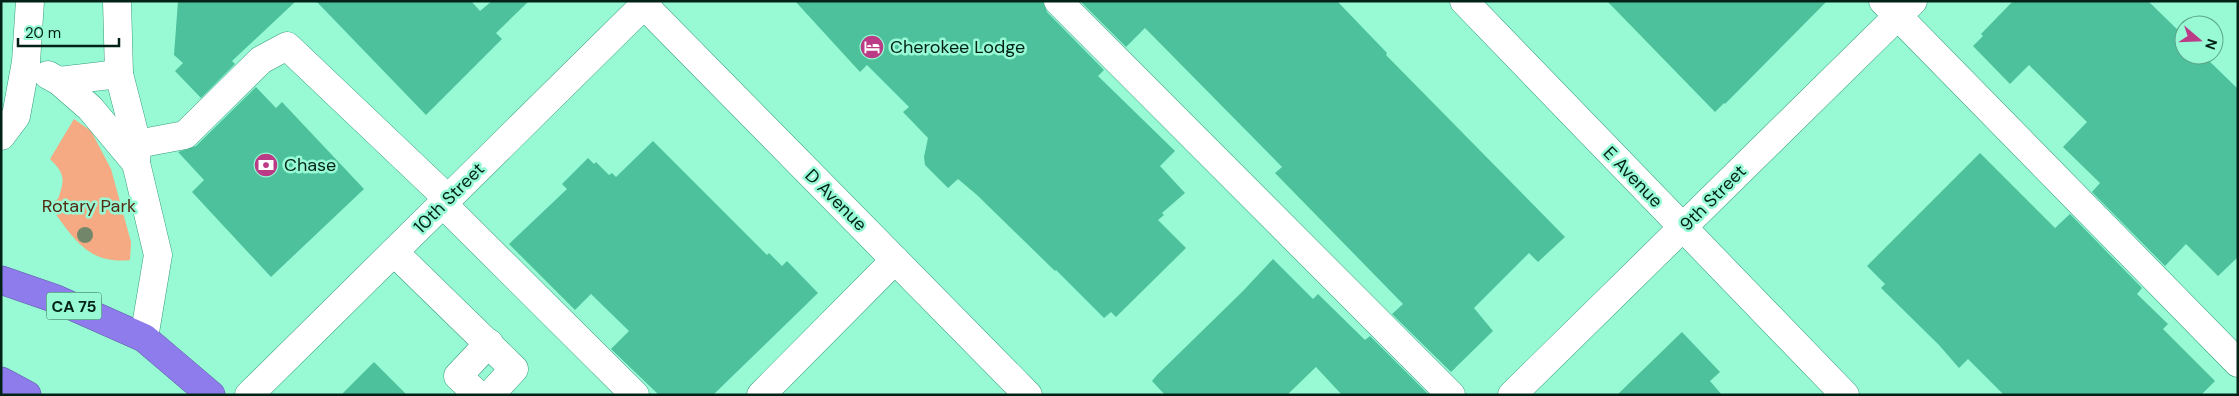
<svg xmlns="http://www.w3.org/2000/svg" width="2239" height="396" viewBox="0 0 2239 396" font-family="'DM Sans',sans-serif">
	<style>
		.green { fill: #f5aa83 }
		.building { fill: #4cc19b }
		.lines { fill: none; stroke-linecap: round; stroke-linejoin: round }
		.minor-casing { stroke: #359d7c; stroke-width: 29 }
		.highway-casing { stroke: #5d5ca2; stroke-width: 29 }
		.minor { stroke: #fff; stroke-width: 28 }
		.highway { stroke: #8e7ced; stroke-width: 28 }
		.tree { fill: #728769 }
		.labels { text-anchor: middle; stroke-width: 5; stroke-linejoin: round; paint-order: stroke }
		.shield { fill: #97fad5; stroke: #2f6351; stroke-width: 1 }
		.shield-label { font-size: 16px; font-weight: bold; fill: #022218 }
		.poi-label { font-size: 18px; fill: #022218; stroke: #97fad5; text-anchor: start }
		.street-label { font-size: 18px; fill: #022218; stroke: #97fad5 }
		.park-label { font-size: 18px; fill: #532911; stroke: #97fad5 }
	</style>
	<rect width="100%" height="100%" fill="#97fad5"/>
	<path class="green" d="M74,119L91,131L111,169L131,242L130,260C86,265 72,235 48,204L58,199C65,179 65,174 50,159Z"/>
	<g class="building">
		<polygon points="178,1 296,1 232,61 235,64 201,98 175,71 183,63 174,55"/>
		<polygon points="316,1 471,1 480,11 492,1 529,1 496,33 502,39 426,115"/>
		<polygon points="795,1 1043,1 1047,12 1104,70 1098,76 1175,151 1160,166 1185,193 1162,213 1164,215 1158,220 1186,248 1116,317 1111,312 1104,318 1056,270 1055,271 977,195 958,179 948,188 925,165 924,157 928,138 903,112 909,107 867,65 860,72"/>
		<polygon points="1080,1 1337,1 1387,53 1386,55 1565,237 1538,262 1529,253 1474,308 1493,331 1451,372 1392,314 1403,304 1275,173 1282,167 1145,28 1126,47"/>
		<polygon points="1607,1 1827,1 1725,104 1724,103 1715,112"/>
		<polygon points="2013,1 2148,1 2184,36 2184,55 2203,55 2238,89 2238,257 2218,276 2186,244 2165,266 2092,192 2100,183 2063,147 2087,122 2029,65 2010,84 1973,46 1983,36 1981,34"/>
		<polygon points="256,87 276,108 282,102 364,189 271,277 192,192 204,180 178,152 196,146"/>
		<polygon points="653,141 767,255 769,253 782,266 787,261 818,293 713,395 659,395 611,349 629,331 591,294 575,310 509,244 567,189 562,184 588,158 594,164 596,162 609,175 612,173 616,177"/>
		<polygon points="1980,153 2055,228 2070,214 2142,288 2137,294 2168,324 2163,329 2215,381 2201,395 2004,395 1968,359 1959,368 1939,345 1881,288 1885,284 1867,266"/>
		<polygon points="1273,259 1313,299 1318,294 1365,340 1370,336 1428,394 1342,395 1316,367 1287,395 1165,395 1152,381 1157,375 1243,291"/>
		<polygon points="1682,332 1720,372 1710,381 1722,395 1617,395"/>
		<polygon points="374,362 407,395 341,395"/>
	</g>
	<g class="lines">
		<g class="minor-casing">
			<g id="minor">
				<polyline points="117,1 119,74 137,144 136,163 158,255 144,338"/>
				<polyline points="1058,1 1451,395"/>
				<polyline points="1464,1 1845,395"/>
				<polyline points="1883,1 2238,363"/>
				<polyline points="644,5 1028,395"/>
				<polyline points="48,75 59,81 119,74"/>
				<polyline points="59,81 90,108 136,163"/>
				<polyline points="1,136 16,116 26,62 30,1"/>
				<polyline points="137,144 185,135 261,60 287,46 448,199"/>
				<polyline points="443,204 635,395"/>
				<polyline points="394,252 514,369 490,395"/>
				<polyline points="249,395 648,1"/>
				<polyline points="478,395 458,376 489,343"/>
				<polyline points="761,395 895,260"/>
				<polyline points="1512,395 1913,1"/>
			</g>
		</g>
		<g class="highway-casing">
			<g id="highway">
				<polyline points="1,280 56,299 144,338 211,395"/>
				<polyline points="1,381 27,395"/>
			</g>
		</g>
		<use href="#minor" class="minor"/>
		<use href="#highway" class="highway"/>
	</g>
	<circle class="tree" cx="85" cy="235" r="8"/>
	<defs>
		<g id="hotel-disc" transform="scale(1.25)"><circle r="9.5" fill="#bb3b86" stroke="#97fad5"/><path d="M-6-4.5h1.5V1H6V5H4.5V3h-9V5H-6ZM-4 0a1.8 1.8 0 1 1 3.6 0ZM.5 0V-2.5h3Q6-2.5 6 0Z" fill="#fff"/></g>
		<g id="bank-disc" transform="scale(1.25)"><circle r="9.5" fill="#bb3b86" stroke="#97fad5"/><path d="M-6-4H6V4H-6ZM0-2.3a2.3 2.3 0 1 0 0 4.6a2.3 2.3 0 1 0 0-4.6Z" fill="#fff"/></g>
	</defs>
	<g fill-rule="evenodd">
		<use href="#hotel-disc" x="872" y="47"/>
		<use href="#bank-disc" x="266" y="165"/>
	</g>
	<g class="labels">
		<rect class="shield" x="46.5" y="292.5" width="55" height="27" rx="4"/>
		<g class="shield-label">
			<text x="74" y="312">CA 75</text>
		</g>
		<g class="poi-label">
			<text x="890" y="53">Cherokee Lodge</text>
			<text x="284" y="171">Chase</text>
		</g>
		<g class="street-label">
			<text transform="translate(1633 177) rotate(46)" y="6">E Avenue</text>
			<text transform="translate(449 198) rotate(-45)" y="6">10th Street</text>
			<text transform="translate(1713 198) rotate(-45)" y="6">9th Street</text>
			<text transform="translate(836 200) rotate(45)" y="6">D Avenue</text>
		</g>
		<g class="park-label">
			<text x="89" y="212">Rotary Park</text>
		</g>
	</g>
	<rect width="2239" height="396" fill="none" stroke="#022218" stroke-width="5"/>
	<g transform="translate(2199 40) rotate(109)"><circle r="24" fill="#97fad5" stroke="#5ba489"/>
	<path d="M0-4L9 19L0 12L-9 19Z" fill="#bb3b86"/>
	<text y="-8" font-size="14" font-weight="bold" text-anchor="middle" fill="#022218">N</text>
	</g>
	<path d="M18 38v8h101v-8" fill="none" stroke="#022218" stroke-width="2.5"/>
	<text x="25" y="38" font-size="15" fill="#022218" stroke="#97fad5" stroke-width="4" paint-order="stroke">20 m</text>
</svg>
